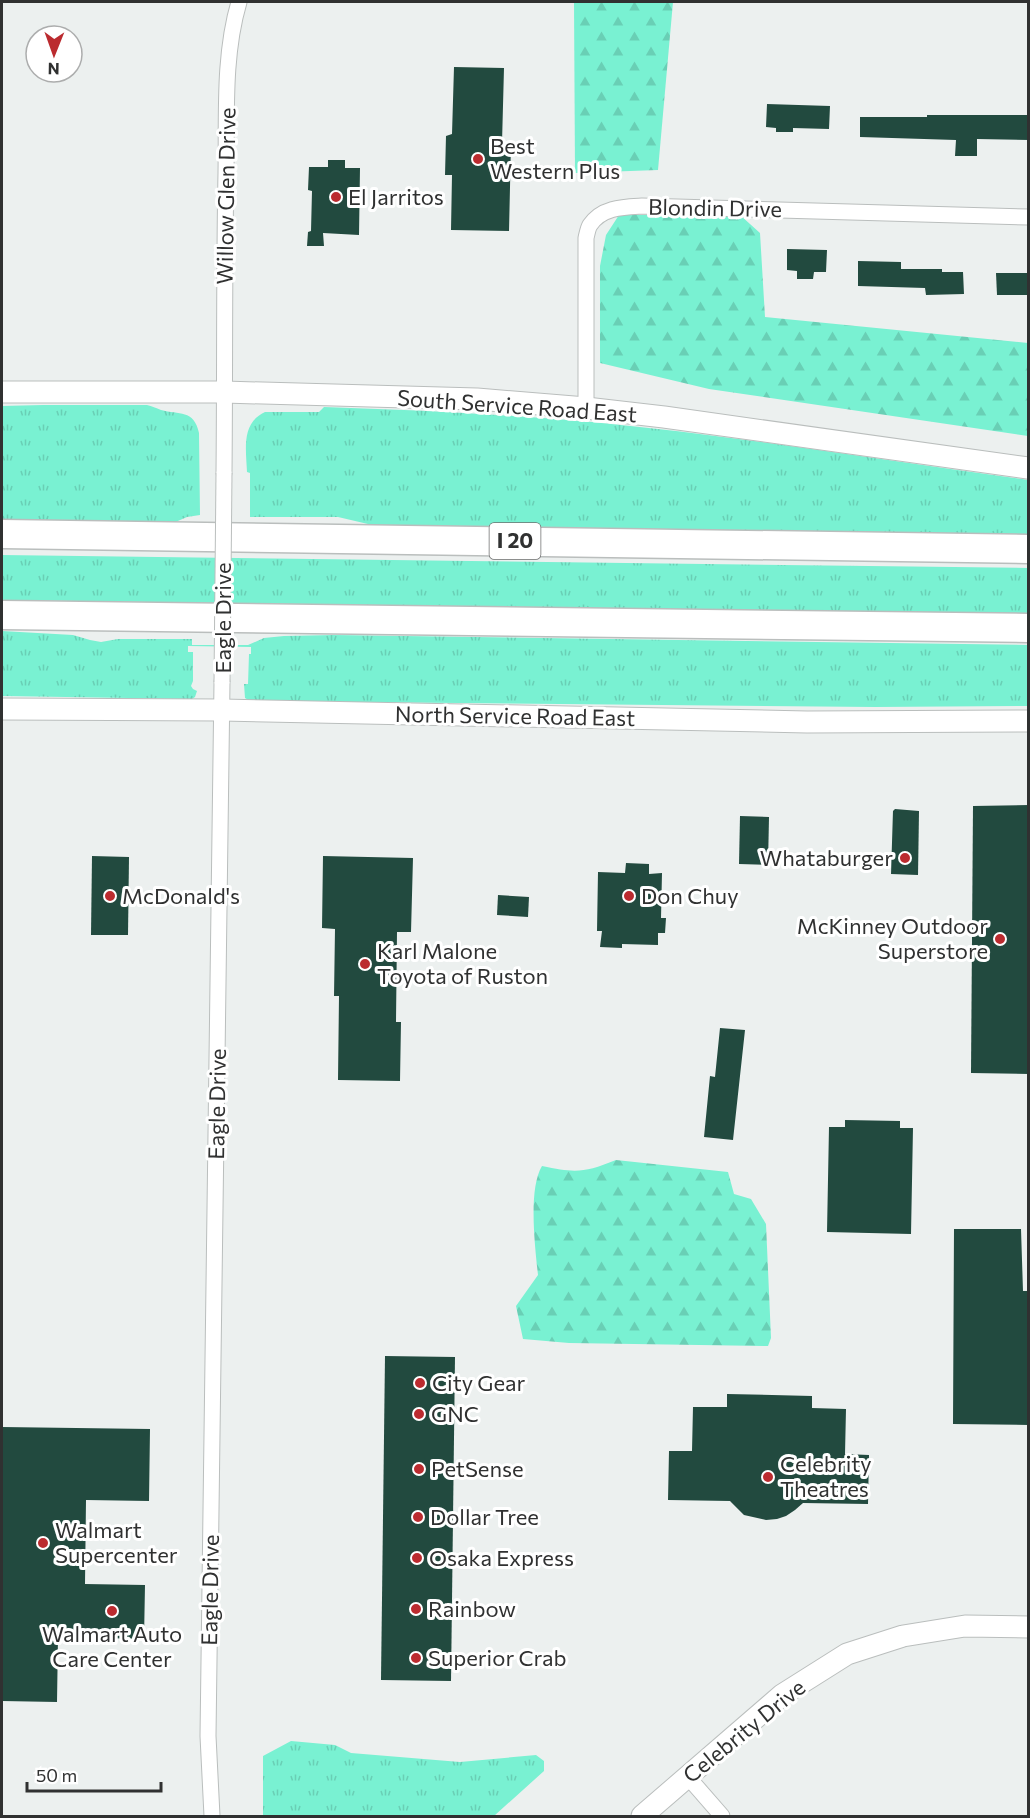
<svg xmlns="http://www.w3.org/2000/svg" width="1030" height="1818" viewBox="0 0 1030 1818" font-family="Commissioner,sans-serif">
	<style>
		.grass { fill: url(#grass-tufts) }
		.forest { fill: url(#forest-firs) }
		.building { fill: #224a3f }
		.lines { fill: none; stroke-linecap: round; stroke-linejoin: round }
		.street-casing { stroke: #babebd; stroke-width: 17 }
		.secondary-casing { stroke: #babebd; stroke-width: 23 }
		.highway-casing { stroke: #babebd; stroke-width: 31 }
		.street { stroke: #fff; stroke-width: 15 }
		.secondary { stroke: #fff; stroke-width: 21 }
		.highway { stroke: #fff; stroke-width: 28 }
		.street-bridge-casing { stroke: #babebd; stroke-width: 17; stroke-linecap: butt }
		.street-bridge { stroke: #fff; stroke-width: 15 }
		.poi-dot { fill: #bb2b2f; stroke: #fff; stroke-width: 2 }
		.labels { text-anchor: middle; stroke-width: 6; stroke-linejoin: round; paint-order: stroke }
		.shield { fill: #fff; stroke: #6e6f6f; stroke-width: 1.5 }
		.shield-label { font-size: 21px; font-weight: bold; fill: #303131 }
		.poi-label { font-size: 22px; fill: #303131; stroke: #fff; text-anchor: start }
		.street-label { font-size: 22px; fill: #303131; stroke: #fff }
	</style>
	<defs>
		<pattern id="grass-tufts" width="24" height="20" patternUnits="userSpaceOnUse" patternTransform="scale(1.5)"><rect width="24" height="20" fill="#79f1d2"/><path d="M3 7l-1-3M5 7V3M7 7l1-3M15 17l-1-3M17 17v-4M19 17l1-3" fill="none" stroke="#69cfb5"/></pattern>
		<pattern id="forest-firs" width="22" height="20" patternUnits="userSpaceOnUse" patternTransform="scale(1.5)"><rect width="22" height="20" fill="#79f1d2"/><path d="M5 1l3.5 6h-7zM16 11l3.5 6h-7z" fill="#69cfb5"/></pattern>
	</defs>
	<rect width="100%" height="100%" fill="#ecf0ef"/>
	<g class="grass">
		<path d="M43,405H147C152,406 156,408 161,410C179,415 194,409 199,433L200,515L187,517L171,524H2V406Z"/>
		<path d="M324,407C414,410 503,414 592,422C738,436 883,460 1028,480V538L385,528L338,517H250V473L247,472C246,449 241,423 265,412H319Z"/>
		<polygon points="2,555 1028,568 1028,614 2,600"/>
		<polygon points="2,631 73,635 90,640 101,642 118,639 192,639 192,645 248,645 264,638 284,636 334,635 1028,645 1028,706 875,707 250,701 245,698 244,684 248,684 249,654 251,654 251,647 188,646 188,652 193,652 193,681 191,686 193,689 197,691 195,697 192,699 2,696"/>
		<polygon points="291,1741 335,1745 351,1753 460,1762 536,1755 544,1761 544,1771 494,1816 263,1816 263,1756"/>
	</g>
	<g class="forest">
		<polygon points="574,2 673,2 658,170 575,173"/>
		<polygon points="619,215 740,215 760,233 765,317 1028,343 1028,436 709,389 600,363 600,266 606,235"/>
		<path d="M616,1160L728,1172L734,1194L751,1199L766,1224L771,1338L768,1346L569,1343L523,1339L516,1306L538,1275C535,1247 528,1189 542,1166C575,1173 584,1173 616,1160Z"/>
	</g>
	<g class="building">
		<polygon points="454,67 504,68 502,143 511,143 509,231 451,230 452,175 445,175 446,136 452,134"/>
		<polygon points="767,104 830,106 829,129 793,128 793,132 776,132 776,128 766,127"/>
		<polygon points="927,115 1029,115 1029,140 977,139 977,156 955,156 956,140 860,137 860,117 927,117"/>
		<polygon points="328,160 345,160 345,168 360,168 359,235 323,233 324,246 307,246 308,232 311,231 312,191 308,190 309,167 328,167"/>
		<polygon points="787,249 827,250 826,272 814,272 813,279 797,279 797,271 787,270"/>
		<polygon points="858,261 901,262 901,269 942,269 942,272 963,272 964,294 926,295 925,288 858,286"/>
		<polygon points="996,273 1029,273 1029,295 997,295"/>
		<polygon points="1029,805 1029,1074 971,1073 973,806"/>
		<polygon points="895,809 919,811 918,875 891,874 893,811"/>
		<polygon points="740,816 769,817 768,865 739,864"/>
		<polygon points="92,856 129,857 128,935 91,935"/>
		<polygon points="323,856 413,858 411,932 397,932 396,1022 401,1022 400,1081 338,1080 339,996 334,996 335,929 322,928"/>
		<polygon points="626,863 649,864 649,874 662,873 661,918 666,918 665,933 658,933 658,945 622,944 622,948 600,947 602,931 597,931 598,872 625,873"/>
		<polygon points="498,895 529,897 528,917 497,915"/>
		<polygon points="720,1028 745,1030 733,1140 704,1137 710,1076 715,1077"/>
		<polygon points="845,1120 900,1121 900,1128 913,1128 911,1234 827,1232 829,1127 845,1127"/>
		<polygon points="954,1229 1021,1229 1023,1291 1029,1291 1029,1425 953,1424"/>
		<polygon points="385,1356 455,1357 451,1681 381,1680"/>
		<polygon points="727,1394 812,1396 812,1408 846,1409 845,1454 869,1455 868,1504 803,1503 795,1510 786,1516 777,1519 766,1520 744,1515 730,1501 668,1500 669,1451 692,1451 693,1407 727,1407"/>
		<polygon points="2,1427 150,1429 149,1501 86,1500 85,1584 145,1585 144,1639 58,1637 57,1702 2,1701"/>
	</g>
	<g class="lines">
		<g class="street-casing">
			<g id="street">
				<path d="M586,408V238C587,234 588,228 590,225C602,207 624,207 642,206L1028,217"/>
				<path d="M224,473C225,373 224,273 226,173C227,117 223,56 239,2"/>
				<polyline points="688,1777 722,1816"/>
				<polyline points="212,1816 208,1736 222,682"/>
			</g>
		</g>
		<g class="secondary-casing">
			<g id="secondary">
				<polyline points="2,392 224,392 477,399 586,408 664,417 1028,468"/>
				<polyline points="2,709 222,710 807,722 1028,721"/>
				<polyline points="642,1816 782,1695 847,1654 903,1636 965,1626 1028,1627"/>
			</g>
		</g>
		<g class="highway-casing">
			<g id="highway">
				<polyline points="2,534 1028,549"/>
				<polyline points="2,615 1028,628"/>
			</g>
		</g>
		<use href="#street" class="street"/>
		<use href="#secondary" class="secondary"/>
		<use href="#highway" class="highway"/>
		<g class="street-bridge-casing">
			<polyline id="street-bridge" points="222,682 224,473"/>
		</g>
		<use href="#street-bridge" class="street-bridge"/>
	</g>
	<g class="poi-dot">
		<circle cx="478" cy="159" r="6"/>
		<circle cx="336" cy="197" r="6"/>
		<circle cx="905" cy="858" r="6"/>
		<circle cx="110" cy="896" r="6"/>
		<circle cx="629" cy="896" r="6"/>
		<circle cx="1000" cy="939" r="6"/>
		<circle cx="365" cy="964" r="6"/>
		<circle cx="420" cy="1383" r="6"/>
		<circle cx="419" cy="1414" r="6"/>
		<circle cx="419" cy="1469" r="6"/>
		<circle cx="768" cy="1477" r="6"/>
		<circle cx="418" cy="1517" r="6"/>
		<circle cx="43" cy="1543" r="6"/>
		<circle cx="417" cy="1558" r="6"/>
		<circle cx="416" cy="1609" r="6"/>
		<circle cx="112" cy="1611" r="6"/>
		<circle cx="416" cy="1658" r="6"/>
	</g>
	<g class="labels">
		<rect class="shield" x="489.5" y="523" width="51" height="36" rx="4.5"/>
		<g class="shield-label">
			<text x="515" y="548">I 20</text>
		</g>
		<g class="poi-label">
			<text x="490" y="154">Best<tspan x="490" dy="25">Western Plus</tspan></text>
			<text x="348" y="205">El Jarritos</text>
			<text x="893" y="866" text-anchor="end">Whataburger</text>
			<text x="122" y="904">McDonald's</text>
			<text x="641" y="904">Don Chuy</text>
			<text x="988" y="934" text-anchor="end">McKinney Outdoor<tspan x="988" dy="25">Superstore</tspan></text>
			<text x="377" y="959">Karl Malone<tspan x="377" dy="25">Toyota of Ruston</tspan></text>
			<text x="432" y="1391">City Gear</text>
			<text x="431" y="1422">GNC</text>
			<text x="780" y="1472">Celebrity<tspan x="780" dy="25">Theatres</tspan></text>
			<text x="431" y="1477">PetSense</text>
			<text x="430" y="1525">Dollar Tree</text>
			<text x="55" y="1538">Walmart<tspan x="55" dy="25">Supercenter</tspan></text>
			<text x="429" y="1566">Osaka Express</text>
			<text x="428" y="1617">Rainbow</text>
			<text x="112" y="1642" text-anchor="middle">Walmart Auto<tspan x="112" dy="25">Care Center</tspan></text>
			<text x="428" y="1666">Superior Crab</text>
		</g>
		<g class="street-label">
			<text transform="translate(226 196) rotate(-89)" y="8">Willow Glen Drive</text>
			<text transform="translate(715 208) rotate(1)" y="8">Blondin Drive</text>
			<text transform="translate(517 406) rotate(4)" y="8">South Service Road East</text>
			<text transform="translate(223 618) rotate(-90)" y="8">Eagle Drive</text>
			<text transform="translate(515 716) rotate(1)" y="8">North Service Road East</text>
			<text transform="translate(217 1104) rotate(-89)" y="8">Eagle Drive</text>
			<text transform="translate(210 1590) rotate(-89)" y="8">Eagle Drive</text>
			<text transform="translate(744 1731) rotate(-39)" y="8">Celebrity Drive</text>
		</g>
	</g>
	<rect width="1030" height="1818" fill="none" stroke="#303131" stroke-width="6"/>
	<g transform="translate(54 54) rotate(181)"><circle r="28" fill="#ffffff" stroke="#acadad" stroke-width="1.5"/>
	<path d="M0-4.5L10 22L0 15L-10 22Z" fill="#bb2b2f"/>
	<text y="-9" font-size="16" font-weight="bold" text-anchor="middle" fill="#303131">N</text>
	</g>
	<path d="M27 1782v9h134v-9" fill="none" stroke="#303131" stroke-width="3"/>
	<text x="36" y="1782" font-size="18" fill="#303131" stroke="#ffffff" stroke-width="4.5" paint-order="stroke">50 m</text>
</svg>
